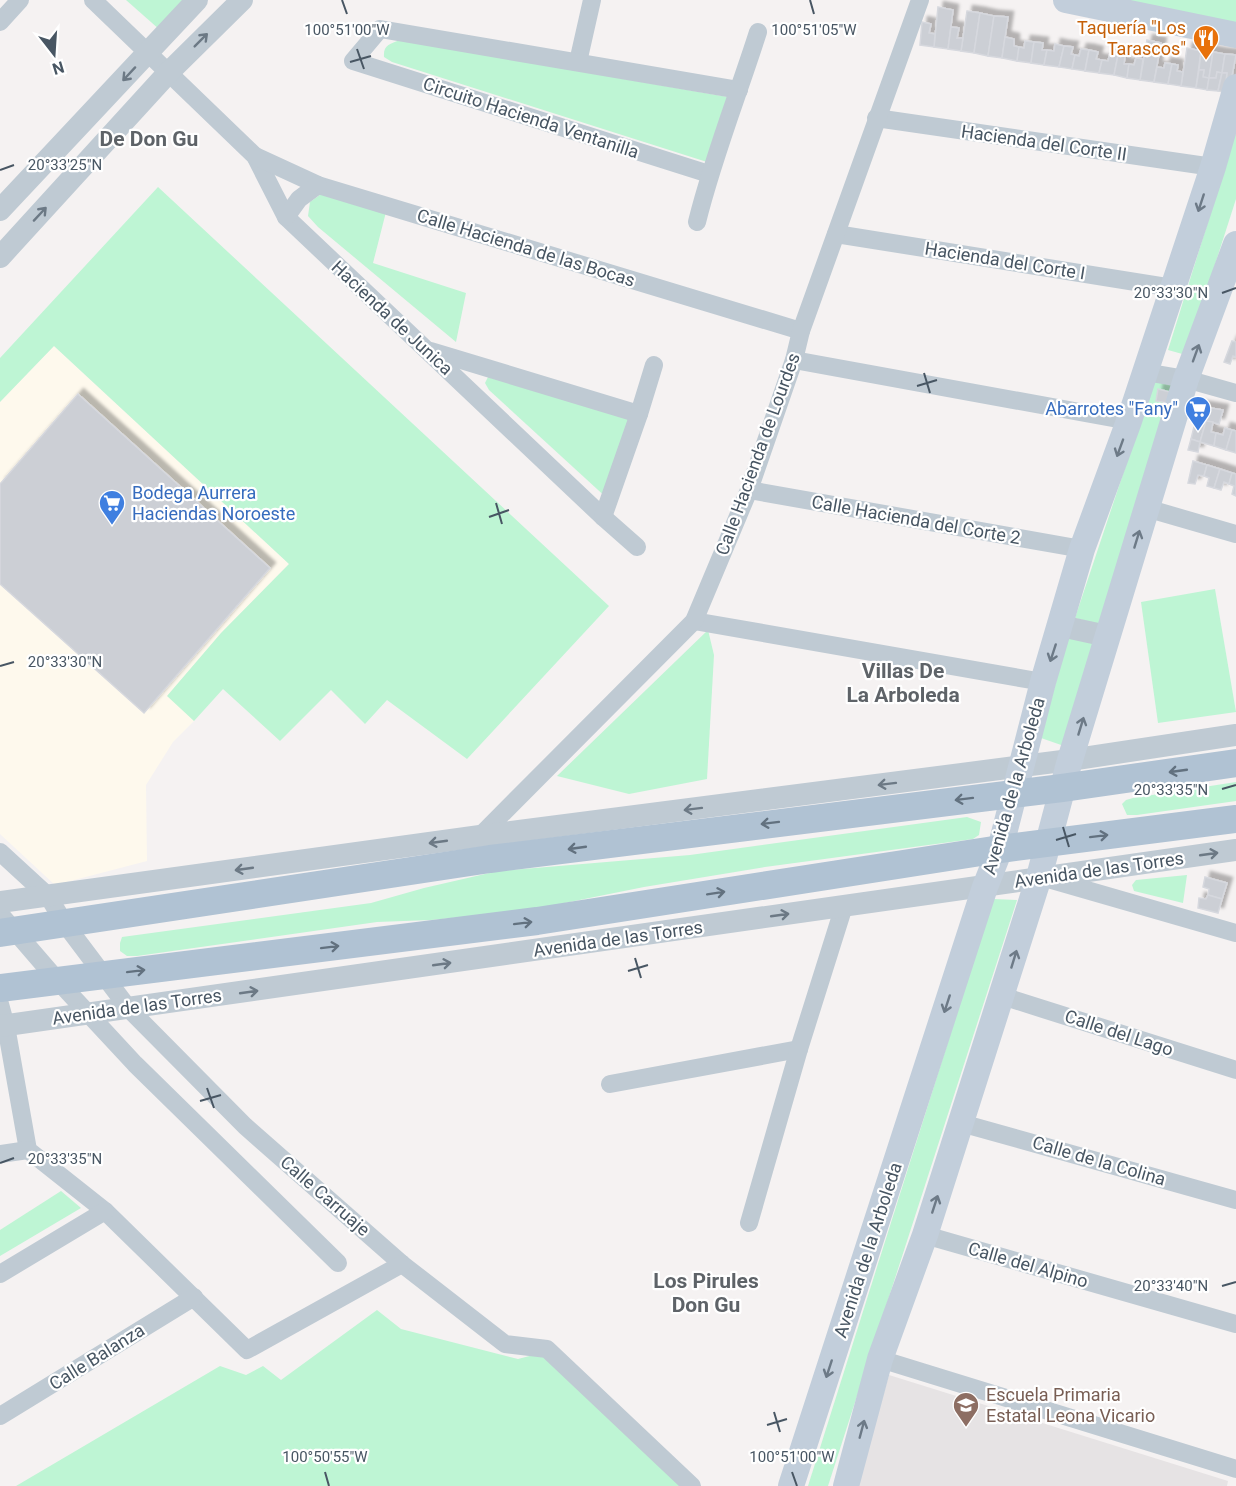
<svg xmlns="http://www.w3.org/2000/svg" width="1236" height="1486" viewBox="0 0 1236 1486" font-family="Roboto,sans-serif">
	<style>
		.commercial { fill: #fef9ed }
		.education { fill: #e6e3e4 }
		.green { fill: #bef5d4 }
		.building { fill: #cccfd5; stroke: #d6d8de; stroke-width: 1.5; filter: url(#shadow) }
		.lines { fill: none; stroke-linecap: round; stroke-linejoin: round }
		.minor { stroke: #bfcad3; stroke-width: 18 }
		.tertiary { stroke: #bfcad3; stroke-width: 22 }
		.secondary { stroke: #c2cedb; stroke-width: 26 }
		.primary { stroke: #b0c2d3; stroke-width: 28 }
		.oneway { stroke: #6c7985 }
		.oneway2 { stroke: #6d7a87 }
		.oneway3 { stroke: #62717f }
		.ticks { fill: none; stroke: #485663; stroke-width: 2 }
		.labels { text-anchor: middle; stroke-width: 4.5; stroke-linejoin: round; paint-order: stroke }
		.food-label { font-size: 18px; fill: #c56008; stroke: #fff; text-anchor: end }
		.street-label { font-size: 18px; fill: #485663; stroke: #fff }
		.shop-label { font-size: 18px; fill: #366cbe; stroke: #fff; text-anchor: end }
		.education-label { font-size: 18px; fill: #785e54; stroke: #fff; text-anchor: start }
		.quarter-label { font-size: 21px; font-weight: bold; fill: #5e6368; stroke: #fff }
		.ticks-label { font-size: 15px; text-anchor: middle; fill: #485663; stroke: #fff; stroke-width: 4.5; stroke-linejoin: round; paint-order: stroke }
	</style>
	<defs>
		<filter id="shadow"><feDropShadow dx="5.5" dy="-5.5" stdDeviation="1.5" flood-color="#0004"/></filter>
	</defs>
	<rect width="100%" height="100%" fill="#f5f2f2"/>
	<polygon class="commercial" points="54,346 289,564 221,633 168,695 194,721 173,742 146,785 147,861 55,885 0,834 0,402"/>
	<polygon class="education" points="889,1375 1228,1481 1227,1486 857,1486"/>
	<g class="green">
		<polygon points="126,0 187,0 160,30"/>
		<polygon points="1068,0 1236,0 1236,29"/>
		<path d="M400,40L728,97L707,162L392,62L384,57C383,45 390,44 400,40Z"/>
		<polygon points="1236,132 1236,199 1186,355 1168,350"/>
		<polygon points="158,187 609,606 467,759 387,700 365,724 331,690 280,741 223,689 194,721 167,696 221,633 289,564 54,346 0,402 0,358"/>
		<polygon points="324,192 386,212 373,263 466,293 456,342 318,227 308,216 310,202"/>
		<polygon points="490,373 631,418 609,500 489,390 485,383"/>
		<polygon points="1154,381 1178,386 1102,625 1075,618"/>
		<polygon points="1215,589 1236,712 1158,723 1141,602"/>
		<polygon points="708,630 714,655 707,779 629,794 557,776"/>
		<polygon points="1068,637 1096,642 1064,746 1041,738"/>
		<polygon points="1236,782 1236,801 1137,815 1127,815 1122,804 1126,800 1133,798"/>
		<polygon points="967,817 981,822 979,835 973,839 765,867 644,887 525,911 431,920 377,922 137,956 127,956 120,951 120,943 122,937 371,903 424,888 498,871 690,855"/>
		<polygon points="1187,875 1183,903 1134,891 1132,885 1136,880"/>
		<polygon points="993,899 1017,900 828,1486 808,1486"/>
		<polygon points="61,1191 81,1208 0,1256 0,1230"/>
		<polygon points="377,1310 401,1329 518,1359 541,1353 682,1486 16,1486 220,1366 246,1375 263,1366 281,1380"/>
	</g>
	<g class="building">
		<polygon points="938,7 953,10 948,49 934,47"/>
		<polygon points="967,11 980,13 974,53 961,51"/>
		<polygon points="980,13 994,16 988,56 974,53"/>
		<polygon points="994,16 1008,17 1002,58 988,56"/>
		<polygon points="922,22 931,24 929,33 935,34 934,47 920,45"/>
		<polygon points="951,27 959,28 957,38 963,38 961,51 948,49"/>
		<polygon points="1005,37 1014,39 1014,46 1019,47 1017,61 1002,58"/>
		<polygon points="1147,40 1161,43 1154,82 1140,80"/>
		<polygon points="1025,41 1034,42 1031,63 1017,61 1019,47 1024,48"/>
		<polygon points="1034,42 1043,43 1042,50 1047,50 1044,65 1031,63"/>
		<polygon points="1055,44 1064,46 1059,67 1044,65 1047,50 1054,51"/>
		<polygon points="1064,46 1073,47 1071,54 1075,55 1072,69 1059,67"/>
		<polygon points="1187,48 1201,51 1196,88 1181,86"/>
		<polygon points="1081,49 1089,50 1085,71 1072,69 1075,55 1079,56"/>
		<polygon points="1089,50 1098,52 1096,59 1102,60 1099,73 1085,71"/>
		<polygon points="1201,51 1213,52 1209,78 1203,77 1204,70 1199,70"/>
		<polygon points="1213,52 1225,54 1222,73 1217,72 1216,78 1209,78"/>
		<polygon points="1110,53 1118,55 1114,75 1099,73 1102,60 1108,61"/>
		<polygon points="1225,54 1236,55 1231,81 1226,81 1227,73 1222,73"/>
		<polygon points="1118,55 1125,56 1124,64 1129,64 1127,78 1114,75"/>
		<polygon points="1136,58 1143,59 1140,80 1127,78 1129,64 1134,65"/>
		<polygon points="1165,63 1172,64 1168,84 1154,82 1157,67 1164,68"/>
		<polygon points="1172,64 1178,65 1177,71 1183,72 1181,86 1168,84"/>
		<polygon points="1199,70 1204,70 1203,77 1209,78 1207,90 1196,88"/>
		<polygon points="1217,72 1222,73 1218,91 1207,90 1209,78 1216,78"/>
		<polygon points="1222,73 1227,73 1226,81 1229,93 1218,91"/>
		<polygon points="1232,341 1236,342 1236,357 1233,356 1230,364 1224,362"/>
		<polygon points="1158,389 1170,392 1168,403 1156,401"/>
		<polygon points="78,394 270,568 144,713 0,584 0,484"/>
		<polygon points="1199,406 1223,410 1219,424 1206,421 1200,442 1191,439"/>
		<polygon points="1206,421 1213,422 1211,432 1216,433 1214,446 1200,442"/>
		<polygon points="1225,428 1232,430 1226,450 1214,446 1216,433 1223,435"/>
		<polygon points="1232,430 1236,431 1236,453 1226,450"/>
		<polygon points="1191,439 1200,442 1198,452 1188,450"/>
		<polygon points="1193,461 1207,465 1204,476 1198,475 1195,484 1188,483"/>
		<polygon points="1207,465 1220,469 1214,488 1207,486 1209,478 1204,476"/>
		<polygon points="1220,469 1232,473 1229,484 1224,482 1221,490 1214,488"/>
		<polygon points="1232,473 1236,474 1236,496 1232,494 1234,486 1229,484"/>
		<polygon points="1205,877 1227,883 1222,899 1208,895 1209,889 1203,887"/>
		<polygon points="1208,895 1222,899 1218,913 1198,908 1199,898 1206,899"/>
	</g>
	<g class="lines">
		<g class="minor">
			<polyline points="93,0 255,156 286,217 603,517 637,547"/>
			<polyline points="0,22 20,0"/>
			<polyline points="578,62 592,0"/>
			<polyline points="876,118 1213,167"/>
			<polyline points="255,156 318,185 801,331"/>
			<polyline points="709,174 353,61 380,29 739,90"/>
			<polyline points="286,217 299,199 318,185"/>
			<path d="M697,222C713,157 738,95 758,32"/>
			<polyline points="836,234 1173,288"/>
			<polyline points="431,351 639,414"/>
			<polyline points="794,360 1129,421"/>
			<polyline points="1145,372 1186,379 1236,393"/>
			<polyline points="749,490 1082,549"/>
			<polyline points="1146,508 1236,534"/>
			<polyline points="603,517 639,414 654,365"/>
			<polyline points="694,621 1043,682"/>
			<polyline points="480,836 694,621 749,490 794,360 801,331 920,0"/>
			<polyline points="0,852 48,896 65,924 129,1009 245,1126 402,1264 505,1344 547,1349 692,1486"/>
			<polyline points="1045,878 1236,933"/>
			<polyline points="0,914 57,980 135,1064 338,1263"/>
			<polyline points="1002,996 1236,1070"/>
			<polyline points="0,1004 6,1026 28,1150 105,1211 247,1350 402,1264"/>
			<polyline points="610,1084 799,1049"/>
			<polyline points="961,1123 1236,1200"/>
			<polyline points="0,1154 28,1150"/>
			<polyline points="749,1223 799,1049 844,906"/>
			<polyline points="925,1235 1236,1324"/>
			<polyline points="0,1274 105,1211"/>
			<polyline points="880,1359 1236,1469"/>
			<polyline points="0,1416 194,1297"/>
		</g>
		<g class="tertiary">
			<polyline points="0,210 197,0"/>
			<polyline points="0,257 168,73 242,0"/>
			<polyline points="1061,626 1107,636"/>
			<polyline points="0,902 480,836 1070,760 1236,735"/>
			<polyline points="0,1026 1236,850"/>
		</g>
		<g class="secondary">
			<polyline points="1066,0 1236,35"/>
			<polyline points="791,1486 985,887 1000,849 1043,682 1082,549 1129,421 1213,167 1236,87"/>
			<polyline points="846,1486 880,1359 925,1235 1039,877 1070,760 1186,379 1236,244"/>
		</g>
		<g class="primary">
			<polyline points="0,933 490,859 1062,788 1236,763"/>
			<polyline points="0,988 537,921 1000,849 1236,819"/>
		</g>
	</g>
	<defs><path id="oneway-shaft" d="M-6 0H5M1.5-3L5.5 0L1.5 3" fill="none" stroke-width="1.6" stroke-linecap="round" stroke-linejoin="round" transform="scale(1.5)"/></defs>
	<g class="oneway">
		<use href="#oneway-shaft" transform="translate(201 40) rotate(-45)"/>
		<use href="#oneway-shaft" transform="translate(129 74) rotate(133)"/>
		<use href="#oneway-shaft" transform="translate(40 214) rotate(-47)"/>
		<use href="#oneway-shaft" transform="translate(887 784) rotate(173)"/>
		<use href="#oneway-shaft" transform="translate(693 809) rotate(173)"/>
		<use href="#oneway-shaft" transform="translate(438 842) rotate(172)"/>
		<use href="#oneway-shaft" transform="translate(1209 854) rotate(-8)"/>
		<use href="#oneway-shaft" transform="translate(244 869) rotate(172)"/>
		<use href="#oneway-shaft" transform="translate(780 915) rotate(-8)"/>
		<use href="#oneway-shaft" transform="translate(442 964) rotate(-8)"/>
		<use href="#oneway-shaft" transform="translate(249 992) rotate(-8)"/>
	</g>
	<g class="oneway2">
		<use href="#oneway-shaft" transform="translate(1201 203) rotate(108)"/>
		<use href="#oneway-shaft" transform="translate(1196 353) rotate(-70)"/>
		<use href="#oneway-shaft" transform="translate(1120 448) rotate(110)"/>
		<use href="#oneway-shaft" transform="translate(1137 539) rotate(-73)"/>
		<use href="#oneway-shaft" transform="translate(1053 653) rotate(108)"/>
		<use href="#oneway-shaft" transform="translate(1081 726) rotate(-73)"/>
		<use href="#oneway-shaft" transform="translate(1014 959) rotate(-73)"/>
		<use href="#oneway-shaft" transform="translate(947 1004) rotate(108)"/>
		<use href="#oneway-shaft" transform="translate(935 1204) rotate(-72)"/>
		<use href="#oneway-shaft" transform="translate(829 1369) rotate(108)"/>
		<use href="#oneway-shaft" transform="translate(862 1429) rotate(-75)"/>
	</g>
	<g class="oneway3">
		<use href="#oneway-shaft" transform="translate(1178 771) rotate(172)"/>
		<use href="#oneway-shaft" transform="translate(964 799) rotate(173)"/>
		<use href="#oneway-shaft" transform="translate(770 823) rotate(173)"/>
		<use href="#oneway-shaft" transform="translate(1099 836) rotate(-7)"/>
		<use href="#oneway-shaft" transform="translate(577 848) rotate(172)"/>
		<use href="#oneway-shaft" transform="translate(716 893) rotate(-9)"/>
		<use href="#oneway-shaft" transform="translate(523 923) rotate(-7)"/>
		<use href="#oneway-shaft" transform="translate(330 947) rotate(-7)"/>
		<use href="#oneway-shaft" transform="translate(136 971) rotate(-7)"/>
	</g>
	<path class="ticks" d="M342,0L347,14M810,0L814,14M357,49L364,69M350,62L371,56M0,170L14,165M1222,293L1236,288M924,373L930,393M917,386L937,380M496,503L502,524M489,517L509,510M0,666L14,662M1222,789L1236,785M1063,827L1069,847M1056,840L1076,834M635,958L641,978M628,971L648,965M207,1088L214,1108M200,1101L221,1095M0,1163L14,1158M1222,1286L1236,1282M774,1412L780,1432M767,1425L787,1419M325,1472L329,1486M792,1472L797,1486"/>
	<defs>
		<g id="restaurant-pin" transform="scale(1.35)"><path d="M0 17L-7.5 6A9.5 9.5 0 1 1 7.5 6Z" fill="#e8710a" stroke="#fff"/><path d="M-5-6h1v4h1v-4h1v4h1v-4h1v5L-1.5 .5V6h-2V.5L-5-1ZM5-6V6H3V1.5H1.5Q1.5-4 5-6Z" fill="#fff"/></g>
		<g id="supermarket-pin" transform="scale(1.35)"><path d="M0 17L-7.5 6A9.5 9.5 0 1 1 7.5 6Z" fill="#3f7fe0" stroke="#fff"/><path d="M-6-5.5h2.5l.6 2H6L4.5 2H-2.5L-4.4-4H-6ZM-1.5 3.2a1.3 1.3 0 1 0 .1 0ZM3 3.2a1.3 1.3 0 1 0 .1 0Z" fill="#fff"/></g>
		<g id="school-pin" transform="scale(1.35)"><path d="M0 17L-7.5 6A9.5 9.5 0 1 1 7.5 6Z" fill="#8d6e63" stroke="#fff"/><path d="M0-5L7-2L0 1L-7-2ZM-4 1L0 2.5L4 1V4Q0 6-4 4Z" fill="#fff"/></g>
	</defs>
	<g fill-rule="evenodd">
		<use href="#restaurant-pin" x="1206" y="38"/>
		<use href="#supermarket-pin" x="1198" y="409"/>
		<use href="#supermarket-pin" x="112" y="503"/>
		<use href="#school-pin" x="966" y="1405"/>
	</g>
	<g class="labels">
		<g class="food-label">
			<text x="1186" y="34">Taquería "Los<tspan x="1186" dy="21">Tarascos"</tspan></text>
		</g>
		<g class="street-label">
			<text transform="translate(531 118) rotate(18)" y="6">Circuito Hacienda Ventanilla</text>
			<text transform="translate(1044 143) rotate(8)" y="6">Hacienda del Corte II</text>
			<text transform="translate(526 248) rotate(17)" y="6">Calle Hacienda de las Bocas</text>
			<text transform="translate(1005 261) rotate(9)" y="6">Hacienda del Corte I</text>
			<text transform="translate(392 318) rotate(43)" y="6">Hacienda de Junica</text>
			<text transform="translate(758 454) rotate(-70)" y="6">Calle Hacienda de Lourdes</text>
			<text transform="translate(916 520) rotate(10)" y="6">Calle Hacienda del Corte 2</text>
			<text transform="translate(1014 786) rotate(-74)" y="6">Avenida de la Arboleda</text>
			<text transform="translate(1099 870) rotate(-8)" y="6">Avenida de las Torres</text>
			<text transform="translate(618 939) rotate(-8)" y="6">Avenida de las Torres</text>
			<text transform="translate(137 1007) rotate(-8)" y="6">Avenida de las Torres</text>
			<text transform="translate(1119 1033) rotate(18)" y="6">Calle del Lago</text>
			<text transform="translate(1099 1161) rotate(16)" y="6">Calle de la Colina</text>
			<text transform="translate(325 1196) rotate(41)" y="6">Calle Carruaje</text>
			<text transform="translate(868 1250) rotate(-72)" y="6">Avenida de la Arboleda</text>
			<text transform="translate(1028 1265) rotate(16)" y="6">Calle del Alpino</text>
			<text transform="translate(97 1357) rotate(-32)" y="6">Calle Balanza</text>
		</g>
		<g class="shop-label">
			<text x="1178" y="415">Abarrotes "Fany"</text>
			<text x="132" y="499" text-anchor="start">Bodega Aurrera<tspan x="132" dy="21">Haciendas Noroeste</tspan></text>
		</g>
		<g class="education-label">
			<text x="986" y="1401">Escuela Primaria<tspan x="986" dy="21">Estatal Leona Vicario</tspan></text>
		</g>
		<g class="quarter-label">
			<text x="149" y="146">De Don Gu</text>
			<text x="903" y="678">Villas De<tspan x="903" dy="24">La Arboleda</tspan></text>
			<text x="706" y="1288">Los Pirules<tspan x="706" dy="24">Don Gu</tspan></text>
		</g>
	</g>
	<g class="ticks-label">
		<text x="347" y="35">100°51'00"W</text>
		<text x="814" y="35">100°51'05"W</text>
		<text x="65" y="170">20°33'25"N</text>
		<text x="1171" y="298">20°33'30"N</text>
		<text x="65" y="667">20°33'30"N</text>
		<text x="1171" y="795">20°33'35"N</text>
		<text x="65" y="1164">20°33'35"N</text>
		<text x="1171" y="1291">20°33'40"N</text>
		<text x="325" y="1462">100°50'55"W</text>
		<text x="792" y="1462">100°51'00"W</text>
	</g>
	<g transform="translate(54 54) rotate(163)" stroke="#ffffff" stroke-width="4.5" paint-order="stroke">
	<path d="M0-4.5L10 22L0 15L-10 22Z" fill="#485663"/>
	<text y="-9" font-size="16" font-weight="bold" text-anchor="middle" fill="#485663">N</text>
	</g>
</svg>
